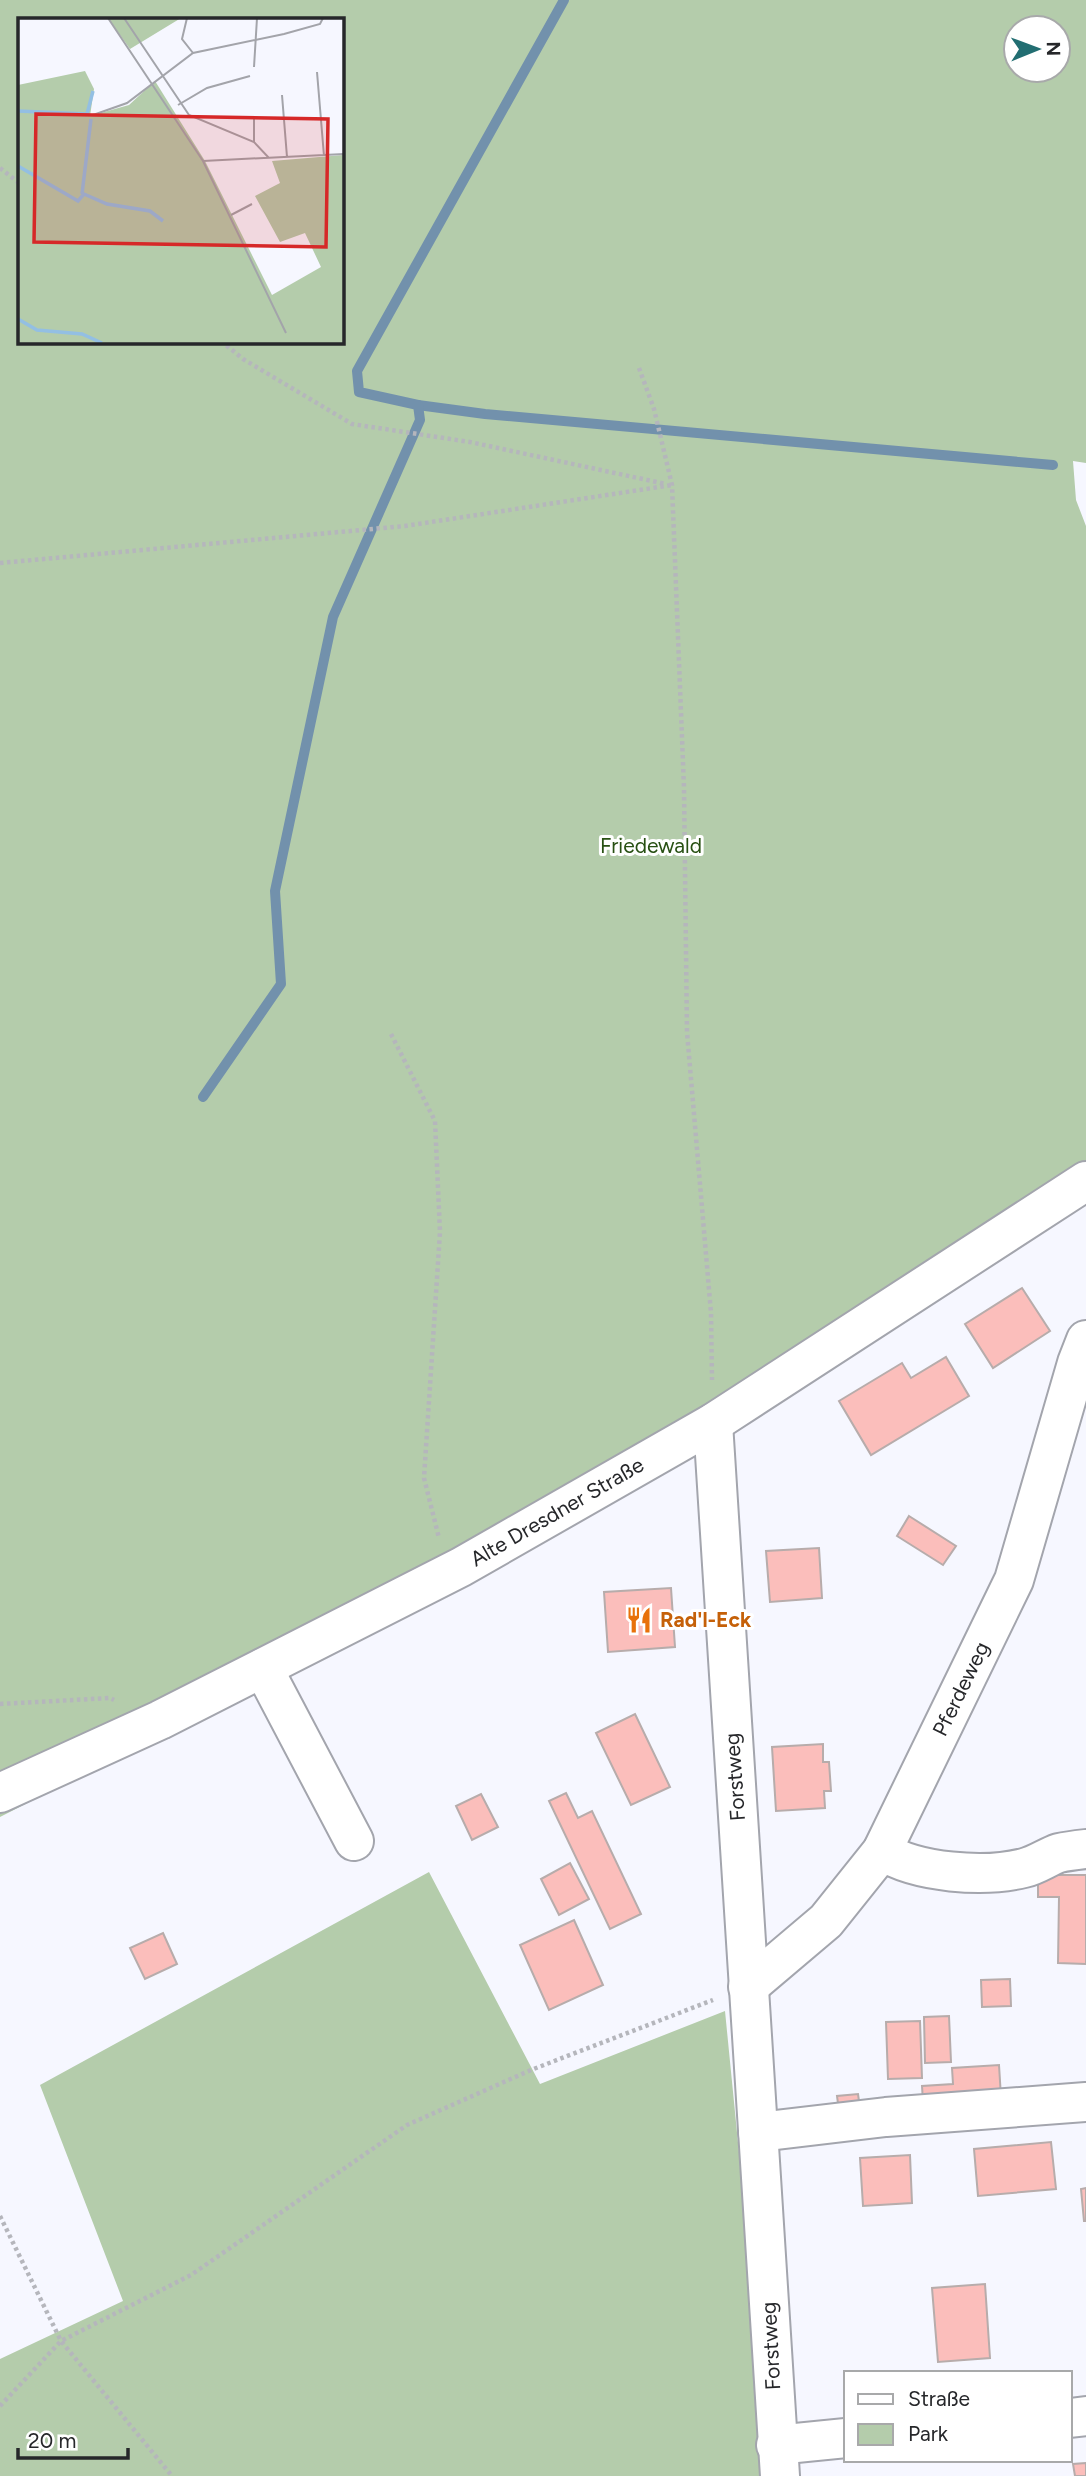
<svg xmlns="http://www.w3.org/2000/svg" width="1086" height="2476" viewBox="0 0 1086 2476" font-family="Figtree,sans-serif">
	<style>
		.green { fill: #b4ccab; fill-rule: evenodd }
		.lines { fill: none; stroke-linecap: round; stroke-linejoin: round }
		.stream { stroke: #7291ac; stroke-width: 10 }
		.building { fill: #fbbebb; stroke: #b7acab; stroke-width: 2 }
		.minor-casing { stroke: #a3a5ad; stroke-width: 42 }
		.path { stroke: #b5b6bc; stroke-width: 4.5; stroke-dasharray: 3.5 3.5; stroke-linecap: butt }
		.minor { stroke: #fff; stroke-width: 38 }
		.labels { text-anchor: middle; stroke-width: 6; stroke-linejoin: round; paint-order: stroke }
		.park-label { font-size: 21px; fill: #285013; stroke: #fff }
		.street-label { font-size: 21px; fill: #26272a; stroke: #fff }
		.food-label { font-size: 21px; font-weight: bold; fill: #c56008; stroke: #fff; text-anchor: start }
		.inset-river { fill: none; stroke: #93bfe3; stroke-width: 3.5 }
		.inset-road { fill: none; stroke: #a3a4aa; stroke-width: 2 }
		.view { fill: #d62828; fill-opacity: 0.15; stroke: #d62828; stroke-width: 3.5 }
		.inset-edge { fill: none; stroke: #26272a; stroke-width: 3.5 }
	</style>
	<rect width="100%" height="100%" fill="#f6f7ff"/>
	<g class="green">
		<path d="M0,0H1086V463L1073,461L1076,500L1086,526V1199L167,1732L0,1817ZM19,19H341V341H19ZM1016,28H1058V70H1016Z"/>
		<polygon points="429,1872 540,2084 725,2011 771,2476 0,2476 0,2359 123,2301 40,2085"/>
	</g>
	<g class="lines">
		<g class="stream">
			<polyline points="418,405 485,414 1053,465"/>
			<polyline points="203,1097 281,984 275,891 333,617 420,420 418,405 359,392 357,371 564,0"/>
		</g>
	</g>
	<g class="building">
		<polygon points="1022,1288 1050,1331 993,1368 965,1324"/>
		<polygon points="946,1357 969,1396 871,1455 839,1401 902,1363 911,1378"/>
		<polygon points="909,1516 956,1546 943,1565 897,1536"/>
		<polygon points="819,1548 822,1598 770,1602 766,1551"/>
		<polygon points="671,1588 675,1647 608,1652 604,1592"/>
		<polygon points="635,1714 670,1787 631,1805 596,1733"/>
		<polygon points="823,1744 823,1762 829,1762 831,1791 824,1791 825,1808 776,1811 772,1747"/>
		<polygon points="566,1793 578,1818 592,1811 641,1914 610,1929 549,1801"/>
		<polygon points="481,1794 498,1827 472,1840 456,1806"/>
		<polygon points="570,1863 589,1899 559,1915 541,1879"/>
		<polygon points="1038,1875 1086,1875 1086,1964 1058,1963 1059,1897 1038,1897"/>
		<polygon points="574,1920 603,1985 549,2010 520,1945"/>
		<polygon points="163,1933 177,1964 145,1979 130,1948"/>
		<polygon points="1010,1979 1011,2006 982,2007 981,1980"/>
		<polygon points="949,2016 951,2062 925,2063 924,2017"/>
		<polygon points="920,2021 922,2078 888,2079 886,2022"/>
		<polygon points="999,2065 1001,2097 923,2102 922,2086 953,2084 952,2068"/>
		<polygon points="858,2094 860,2108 839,2111 837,2096"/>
		<polygon points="1051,2142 1056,2189 978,2196 974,2149"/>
		<polygon points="910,2155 912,2203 863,2206 860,2158"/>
		<polygon points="1086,2188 1086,2221 1084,2221 1081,2189"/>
		<polygon points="985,2284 990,2358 938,2362 932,2288"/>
		<polygon points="1086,2463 1086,2476 1075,2476 1073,2464"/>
	</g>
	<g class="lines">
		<g class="minor-casing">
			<g id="minor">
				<polyline points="713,1423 780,2476"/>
				<polyline points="263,1668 354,1841"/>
				<polyline points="0,1793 160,1720 461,1567 713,1423 1086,1181"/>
				<path d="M882,1851C917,1873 984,1878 1024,1868C1037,1865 1047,1857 1059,1853C1068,1851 1077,1850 1086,1849"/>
				<polyline points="748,1987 826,1921 882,1851 1014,1580 1077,1363 1086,1340"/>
				<polyline points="758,2132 886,2117 1086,2102"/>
				<polyline points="1070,2418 1086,2416"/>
				<polyline points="776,2445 846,2438"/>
			</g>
		</g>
		<g class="path">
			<polyline points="0,168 19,183"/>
			<polyline points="221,341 243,359 352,424 470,442 666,484"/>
			<polyline points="639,368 654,409 672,485 684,788 687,1032 711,1313 712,1380"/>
			<polyline points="0,563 405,526 672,485"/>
			<polyline points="391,1034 435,1121 440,1232 424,1478 439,1538"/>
			<polyline points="0,1704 110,1698 114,1700"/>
			<polyline points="0,2216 61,2341 172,2476"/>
			<polyline points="0,2406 61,2341 191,2275 407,2125 531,2070 713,2000"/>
		</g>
		<use href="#minor" class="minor"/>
	</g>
	<defs>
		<g id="restaurant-bare" transform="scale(2.1)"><path d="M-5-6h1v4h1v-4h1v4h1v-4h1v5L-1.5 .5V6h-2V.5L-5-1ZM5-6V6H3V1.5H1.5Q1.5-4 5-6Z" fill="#e8710a" stroke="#fff" stroke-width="2.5" paint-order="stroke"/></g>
	</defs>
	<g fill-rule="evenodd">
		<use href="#restaurant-bare" x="639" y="1620"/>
	</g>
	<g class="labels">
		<g class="park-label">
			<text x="651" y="853">Friedewald</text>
		</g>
		<g class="street-label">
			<text transform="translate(557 1512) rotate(-30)" y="7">Alte Dresdner Straße</text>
			<text transform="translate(961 1689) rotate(-64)" y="7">Pferdeweg</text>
			<text transform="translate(735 1777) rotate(-94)" y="7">Forstweg</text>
			<text transform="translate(771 2346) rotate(-93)" y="7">Forstweg</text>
		</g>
		<g class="food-label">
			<text x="660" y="1627">Rad'l-Eck</text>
		</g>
	</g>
	<g transform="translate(18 18)">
		<rect width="326" height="326" fill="#f6f7ff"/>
		<path d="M90,0H163L112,31ZM67,53L76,71L72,98L111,87L137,63L187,143L254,277L303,249L287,215L262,224L237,178L262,165L254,143L325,137V325H0V67Z" fill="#b4ccab"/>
		<path class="inset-river" d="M0,93L69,96L75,73M0,148L60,183L66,176L89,186L132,193L145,203M64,176L73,101M0,301L19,312L64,316L84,325"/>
		<path class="inset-road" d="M90,0L185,143L268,315M106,0L171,97L236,124L251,140M169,0L164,21L175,35M236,49L239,0M299,54L306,138M264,77L269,139M160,87L189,70L232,58M75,97L109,85L175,35L266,16L302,6L305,0M236,99V124M185,143L326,136M213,197L234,186"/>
		<path class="view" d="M18,96L310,101L308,229L16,224Z"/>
		<rect width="326" height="326" class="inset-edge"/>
	</g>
	<rect x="844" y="2371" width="228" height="91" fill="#ffffff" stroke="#a8a9aa" stroke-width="2"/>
	<rect x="858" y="2394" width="35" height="10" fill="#ffffff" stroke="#a8a9aa" stroke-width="2"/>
	<text x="908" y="2406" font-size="21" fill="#26272a">Straße</text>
	<rect x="858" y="2424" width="35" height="21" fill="#b4ccab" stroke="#a8a9aa" stroke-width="2"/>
	<text x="908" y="2441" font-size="21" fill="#26272a">Park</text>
	<g transform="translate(1037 49) rotate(89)"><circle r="33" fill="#ffffff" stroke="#a8a9aa" stroke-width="2"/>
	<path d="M0-5L12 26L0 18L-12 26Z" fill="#226e72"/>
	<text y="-10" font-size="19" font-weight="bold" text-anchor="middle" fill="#26272a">N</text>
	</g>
	<path d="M18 2448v10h110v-10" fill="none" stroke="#26272a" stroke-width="3.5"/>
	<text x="28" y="2448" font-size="21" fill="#26272a" stroke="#ffffff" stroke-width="5" paint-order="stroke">20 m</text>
</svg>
